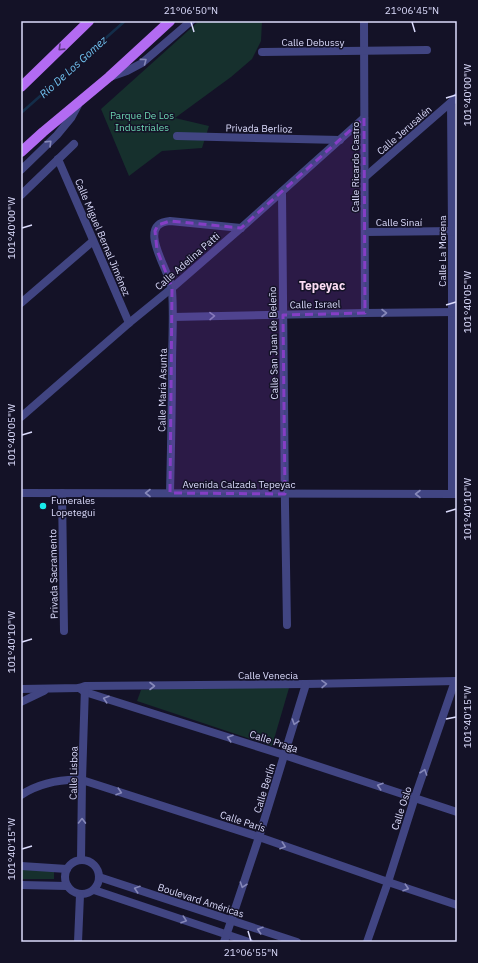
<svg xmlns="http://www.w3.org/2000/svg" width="478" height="963" viewBox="0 0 478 963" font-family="'IBM Plex Sans',sans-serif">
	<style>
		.green { fill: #16302d }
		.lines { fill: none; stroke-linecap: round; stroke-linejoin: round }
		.stream { stroke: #132d49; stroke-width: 2.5 }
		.minor { stroke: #414582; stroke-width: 8 }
		.tertiary { stroke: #414582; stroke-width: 8 }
		.primary { stroke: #b36bf2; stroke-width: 10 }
		.oneway { stroke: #5c3a82 }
		.oneway2 { stroke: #8688b9 }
		.marked { fill: #853ec5; fill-opacity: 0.2; stroke: #853ec5; stroke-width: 3; stroke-dasharray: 8 5; stroke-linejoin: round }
		.ticks { fill: none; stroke: #dbdbfc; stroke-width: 1.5 }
		.poi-dot { fill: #18ebeb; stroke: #141227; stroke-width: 1.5 }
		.labels { text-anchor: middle; stroke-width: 3; stroke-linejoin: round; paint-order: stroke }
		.street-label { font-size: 10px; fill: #dbdbfc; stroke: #141227 }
		.park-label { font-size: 10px; fill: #6cd7b2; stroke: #141227 }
		.poi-label { font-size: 10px; fill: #dbdbfc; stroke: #141227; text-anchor: start }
		.water-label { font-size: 11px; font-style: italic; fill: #72c4f3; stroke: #141227 }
		.quarter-label { font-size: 12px; font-weight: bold; fill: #fcddf4; stroke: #141227 }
		.neatline { fill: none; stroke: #dbdbfc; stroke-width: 1.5 }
		.ticks-label { font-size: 10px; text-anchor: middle; fill: #dbdbfc }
	</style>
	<rect width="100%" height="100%" fill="#141227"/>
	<g class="green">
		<polygon points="199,21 262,21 261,41 252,59 231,77 175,118 209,126 202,148 162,151 129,176 101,109"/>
		<polygon points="290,681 289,688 272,746 137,701 141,690"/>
		<rect x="21" y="869" width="33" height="10"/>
	</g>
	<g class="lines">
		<polyline class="stream" points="21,113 125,21"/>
		<g class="minor">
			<polyline points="364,21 365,313"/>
			<polyline points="262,52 427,50"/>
			<polyline points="451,103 452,231 452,494"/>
			<polyline points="177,136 340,140"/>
			<polyline points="58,159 129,323"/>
			<polyline points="365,177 457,97"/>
			<polyline points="282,192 285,506 287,625"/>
			<polyline points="21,195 74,144"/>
			<polyline points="365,232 456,231"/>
			<polyline points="21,303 93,241"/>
			<polyline points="173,317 365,313 456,312"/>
			<polyline points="21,417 129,323 172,288 241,228 364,118"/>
			<polyline points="62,493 64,631"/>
			<path d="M170,493C171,451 172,408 172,366C172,340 174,315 172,290C171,272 134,224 170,221L241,228"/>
			<polyline points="79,688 85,692 284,755 457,812"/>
			<polyline points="21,689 79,688 85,686 306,684 457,681"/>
			<polyline points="21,702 44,691"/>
			<path d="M21,795C40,783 61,779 82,780L259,837L388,882L457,905"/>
			<circle cx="82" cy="877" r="17"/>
			<polyline points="81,860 82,780 85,687"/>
			<polyline points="21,866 67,869"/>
			<polyline points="99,877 297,942"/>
			<polyline points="21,885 67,886"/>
			<polyline points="94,890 249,942"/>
			<polyline points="78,942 80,895"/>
			<polyline points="224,942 259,837 306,684"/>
			<polyline points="367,942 388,882 415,797 455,681"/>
		</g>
		<g class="tertiary">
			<polyline points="110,77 127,71 142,63 191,21"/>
			<polyline points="21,170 57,135 71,118 78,105"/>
			<polyline points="21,493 457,494"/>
		</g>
		<g class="primary">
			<polyline points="21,87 89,21"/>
			<polyline points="21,152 43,132 109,77 170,21"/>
		</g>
	</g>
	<defs><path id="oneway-chevron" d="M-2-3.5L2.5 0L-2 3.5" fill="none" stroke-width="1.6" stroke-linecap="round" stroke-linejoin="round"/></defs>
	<use class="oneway" href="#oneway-chevron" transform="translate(61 48) rotate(136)"/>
	<g class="oneway2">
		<use href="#oneway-chevron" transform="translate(144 61) rotate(-37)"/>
		<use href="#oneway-chevron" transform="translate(49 143) rotate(-44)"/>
		<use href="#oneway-chevron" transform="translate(384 313)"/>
		<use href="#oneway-chevron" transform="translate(212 316) rotate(-1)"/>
		<use href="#oneway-chevron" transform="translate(148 493) rotate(-180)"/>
		<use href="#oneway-chevron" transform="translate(418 494) rotate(-180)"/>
		<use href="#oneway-chevron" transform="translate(324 684) rotate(-1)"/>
		<use href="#oneway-chevron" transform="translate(152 686)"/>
		<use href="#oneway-chevron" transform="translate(106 699) rotate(-162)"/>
		<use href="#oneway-chevron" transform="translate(295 722) rotate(108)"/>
		<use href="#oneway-chevron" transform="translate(230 738) rotate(-162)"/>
		<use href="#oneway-chevron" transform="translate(424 772) rotate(-71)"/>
		<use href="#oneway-chevron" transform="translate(380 786) rotate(-162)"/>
		<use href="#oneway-chevron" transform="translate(119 792) rotate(18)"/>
		<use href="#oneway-chevron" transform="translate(82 821) rotate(-89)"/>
		<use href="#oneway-chevron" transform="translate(283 846) rotate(19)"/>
		<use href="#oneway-chevron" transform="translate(243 885) rotate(109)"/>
		<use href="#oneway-chevron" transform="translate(406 888) rotate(18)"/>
		<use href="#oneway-chevron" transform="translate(137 889) rotate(-162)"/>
		<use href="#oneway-chevron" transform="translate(184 920) rotate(19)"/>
		<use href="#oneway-chevron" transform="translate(260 930) rotate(-162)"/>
	</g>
	<path class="marked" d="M364,118L365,313L283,315L285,494L170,493L172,288L157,250L155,231L158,225L170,221L241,228Z"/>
	<path class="ticks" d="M191,22L194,32M412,22L415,32M446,98L456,95M22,228L32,225M446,305L456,302M22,435L32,432M446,512L456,509M22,642L32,639M446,719L456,717M22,849L32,846M248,931L251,941"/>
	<circle class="poi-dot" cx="43" cy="506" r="4"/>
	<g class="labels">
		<g class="street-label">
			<text x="313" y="46">Calle Debussy</text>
			<text transform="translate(259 128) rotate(1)" y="4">Privada Berlioz</text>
			<text transform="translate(404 130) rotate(-41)" y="4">Calle Jerusalén</text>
			<text transform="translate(355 167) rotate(-90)" y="4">Calle Ricardo Castro</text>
			<text x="399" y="226">Calle Sinaí</text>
			<text transform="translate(103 237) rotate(67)" y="4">Calle Miguel Bernal Jiménez</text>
			<text transform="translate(442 251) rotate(-90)" y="4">Calle La Morena</text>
			<text transform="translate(187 261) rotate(-41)" y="4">Calle Adelina Patti</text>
			<text transform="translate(315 304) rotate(-1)" y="4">Calle Israel</text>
			<text transform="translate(273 343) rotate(-91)" y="4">Calle San Juan de Beleño</text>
			<text transform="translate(162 390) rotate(-89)" y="4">Calle María Asunta</text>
			<text x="239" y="488">Avenida Calzada Tepeyac</text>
			<text transform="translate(53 574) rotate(-91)" y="4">Privada Sacramento</text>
			<text x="268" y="679">Calle Venecia</text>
			<text transform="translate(274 741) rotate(18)" y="4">Calle Praga</text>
			<text transform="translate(73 773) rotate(-89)" y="4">Calle Lisboa</text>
			<text transform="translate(264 788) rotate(-73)" y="4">Calle Berlín</text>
			<text transform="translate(401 808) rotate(-72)" y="4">Calle Oslo</text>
			<text transform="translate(243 821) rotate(18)" y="4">Calle París</text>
			<text transform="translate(201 900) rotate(18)" y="4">Boulevard Américas</text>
		</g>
		<g class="park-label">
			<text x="142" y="119">Parque De Los<tspan x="142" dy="12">Industriales</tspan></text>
		</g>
		<g class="poi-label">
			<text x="51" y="504">Funerales<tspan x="51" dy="12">Lopetegui</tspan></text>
		</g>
		<g class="water-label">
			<text transform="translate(73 67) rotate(-42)" y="4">Rio De Los Gomez</text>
		</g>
		<g class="quarter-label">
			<text x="322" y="290">Tepeyac</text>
		</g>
	</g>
	<rect width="478" height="963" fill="none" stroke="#141227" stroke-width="44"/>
	<rect x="22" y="22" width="434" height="919" class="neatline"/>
	<g class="ticks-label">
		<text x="191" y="14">21°06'50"N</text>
		<text x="412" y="14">21°06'45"N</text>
		<text transform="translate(467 95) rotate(-90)" y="4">101°40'00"W</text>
		<text transform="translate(11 228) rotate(-90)" y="4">101°40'00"W</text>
		<text transform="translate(467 302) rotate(-90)" y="4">101°40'05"W</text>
		<text transform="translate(11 435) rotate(-90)" y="4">101°40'05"W</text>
		<text transform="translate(467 509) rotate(-90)" y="4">101°40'10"W</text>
		<text transform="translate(11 642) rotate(-90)" y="4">101°40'10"W</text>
		<text transform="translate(467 717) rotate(-90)" y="4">101°40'15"W</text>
		<text transform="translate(11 849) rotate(-90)" y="4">101°40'15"W</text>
		<text x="251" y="956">21°06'55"N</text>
	</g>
</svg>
